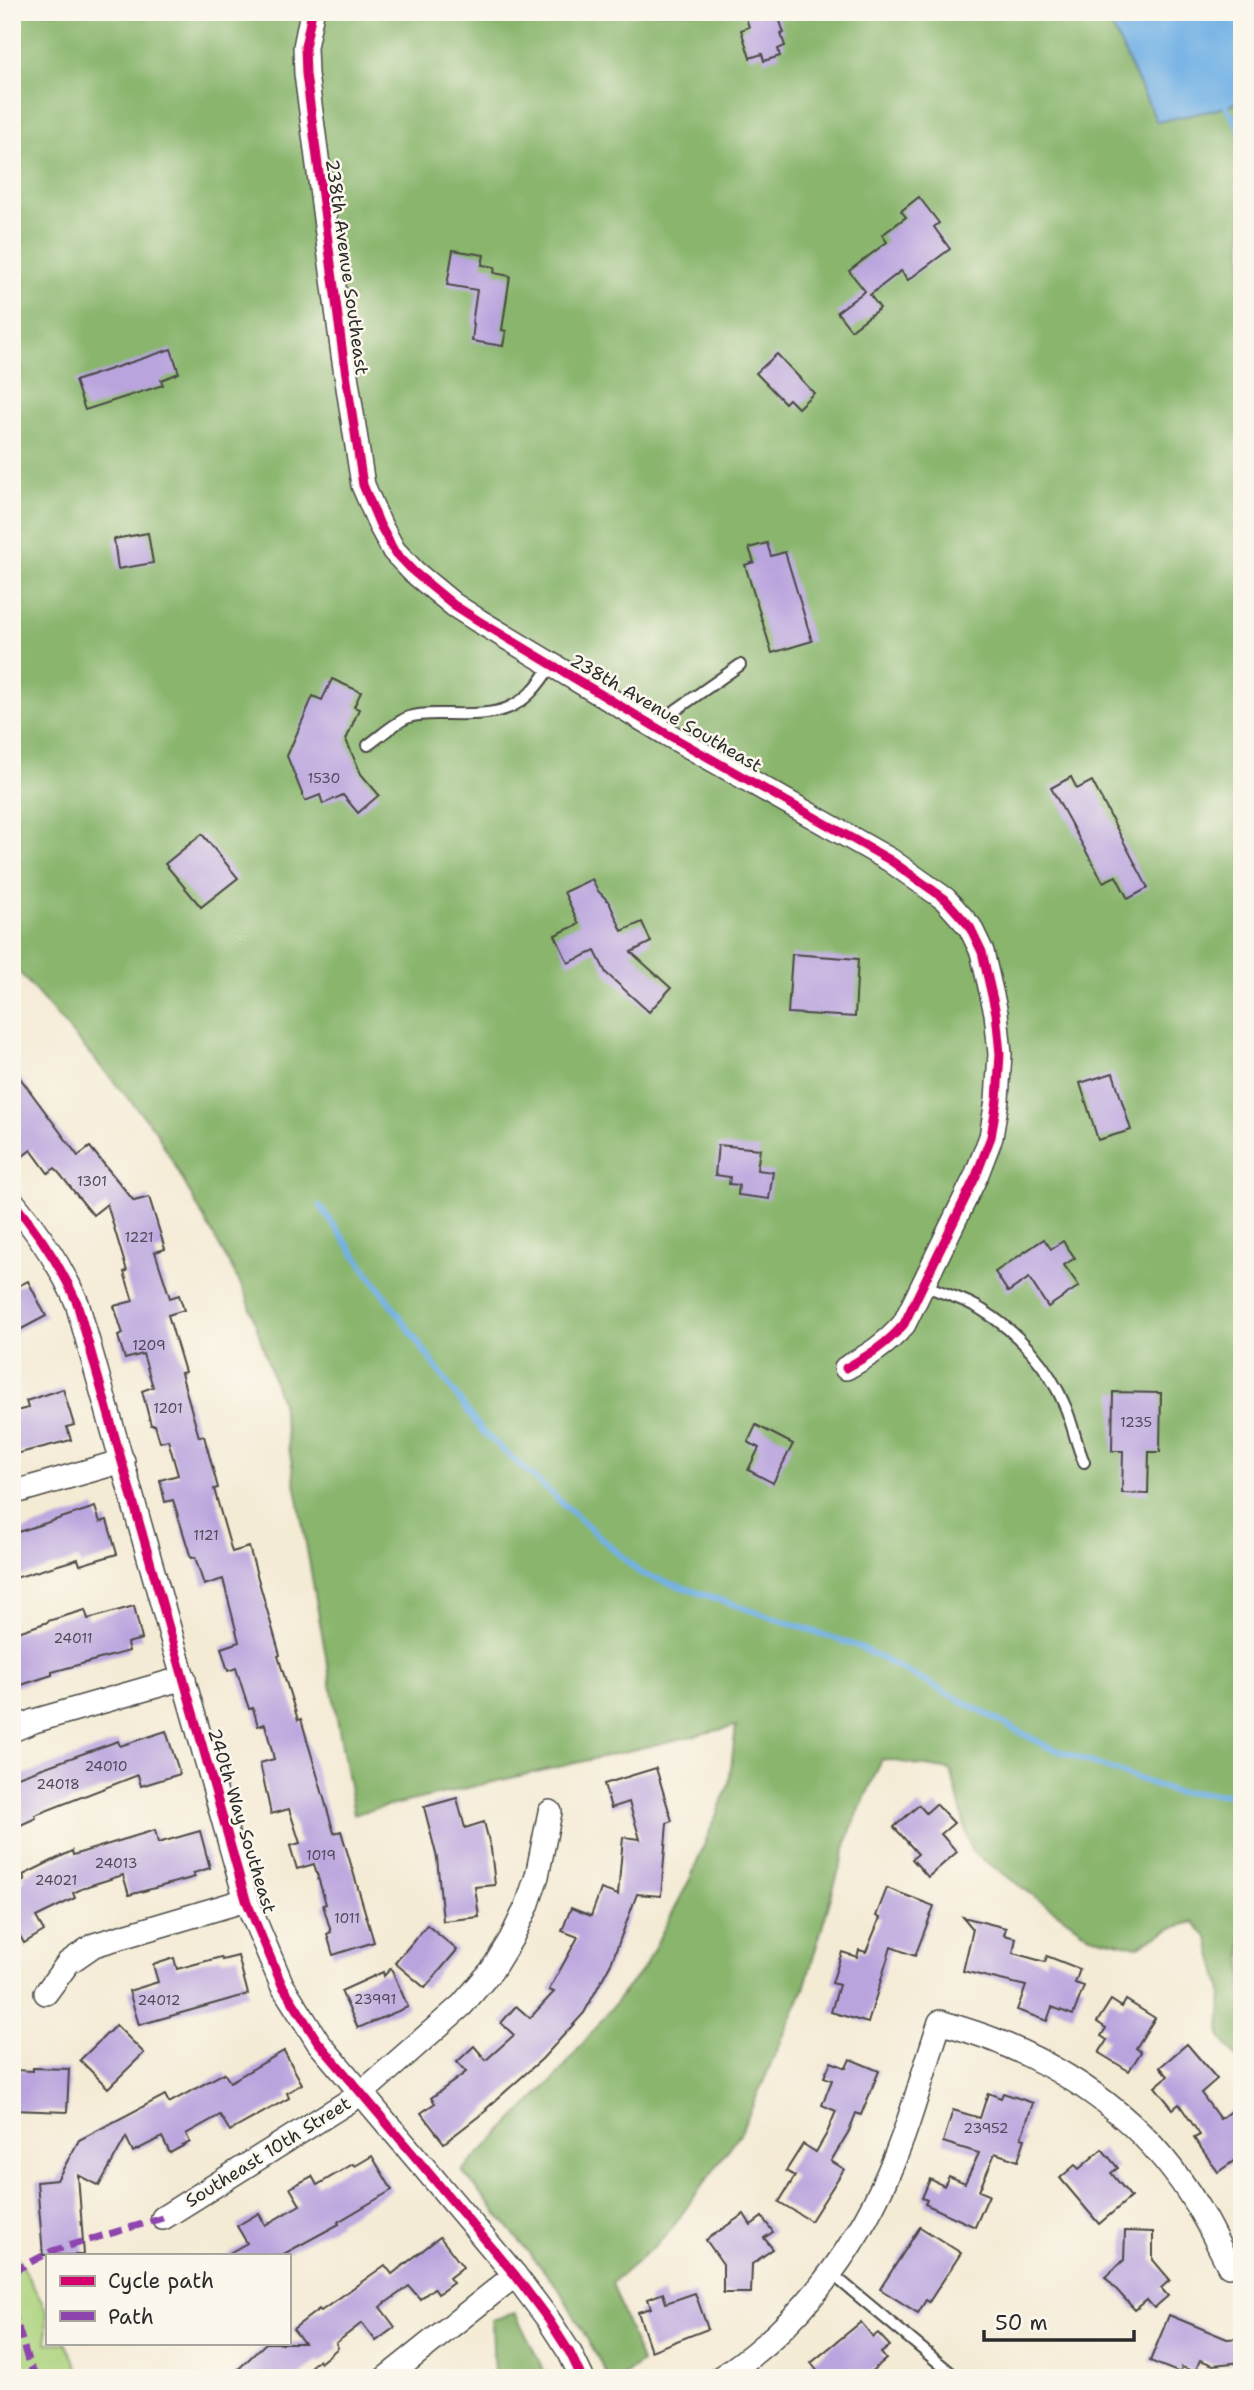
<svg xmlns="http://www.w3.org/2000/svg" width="1254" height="2390" viewBox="0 0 1254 2390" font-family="'Shantell Sans',sans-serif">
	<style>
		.green { fill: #acd37e; stroke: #6c7f54; stroke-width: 2 }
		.forest { fill: #89b56d; stroke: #5a704c; stroke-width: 2 }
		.water { fill: #72b1e5; stroke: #4e6e88; stroke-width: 2 }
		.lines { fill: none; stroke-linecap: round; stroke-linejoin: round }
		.stream { stroke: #72b1e5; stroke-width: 6 }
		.building { fill: #baa4de }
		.lane-casing { stroke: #494844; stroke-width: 14 }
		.street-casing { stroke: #494844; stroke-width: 26 }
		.lane { stroke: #fff; stroke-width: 10 }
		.street { stroke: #fff; stroke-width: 23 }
		.quiet { stroke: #8e44ad; stroke-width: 7; stroke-dasharray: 14 7; stroke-linecap: butt }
		.cycleway-casing { stroke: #fbf7ec; stroke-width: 13 }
		.cycleway { stroke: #d6006c; stroke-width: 9 }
		.labels { text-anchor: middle; stroke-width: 5; stroke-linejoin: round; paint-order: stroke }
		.number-label { font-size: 14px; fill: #4f4958 }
		.street-label { font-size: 18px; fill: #2b2b2b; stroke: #fbf7ec }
	</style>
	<rect width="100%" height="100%" fill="#fbf7ec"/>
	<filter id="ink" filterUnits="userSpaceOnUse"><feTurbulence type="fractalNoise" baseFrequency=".0143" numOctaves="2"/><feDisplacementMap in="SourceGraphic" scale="14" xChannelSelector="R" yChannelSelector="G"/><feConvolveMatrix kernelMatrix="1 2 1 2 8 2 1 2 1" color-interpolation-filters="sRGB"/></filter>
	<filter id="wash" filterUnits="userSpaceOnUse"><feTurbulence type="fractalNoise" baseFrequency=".00686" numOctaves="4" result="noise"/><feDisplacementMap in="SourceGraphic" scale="28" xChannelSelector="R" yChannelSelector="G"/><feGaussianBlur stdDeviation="1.57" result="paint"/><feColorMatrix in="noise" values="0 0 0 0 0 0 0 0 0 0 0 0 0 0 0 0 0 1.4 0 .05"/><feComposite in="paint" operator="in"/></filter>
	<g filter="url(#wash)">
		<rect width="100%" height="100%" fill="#f4ebd5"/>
		<polygon class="green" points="12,2249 47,2311 47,2343 65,2343 84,2378 12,2378"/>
		<g class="forest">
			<polygon points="12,12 1242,12 1242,2065 1220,2036 1222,1991 1208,1938 1194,1922 1172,1928 1137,1947 1090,1936 971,1851 951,1770 882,1759 851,1829 804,1989 741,2132 666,2236 612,2283 642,2362 620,2378 609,2378 559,2289 462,2171 555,2078 645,1966 691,1877 729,1784 736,1726 354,1814 281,1403 246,1294 154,1128 12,964"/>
			<polygon points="515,2313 546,2375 547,2378 494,2378 492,2320"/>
		</g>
		<polygon class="water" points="1105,12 1242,12 1242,100 1227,107 1157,122"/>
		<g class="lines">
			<g class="stream">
				<polyline points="1227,107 1242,134"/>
				<polyline points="320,1206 482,1431 640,1573 860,1647 1048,1747 1175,1792 1242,1795"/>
			</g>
		</g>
		<g id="blocks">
			<g class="building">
				<polygon points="744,12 777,12 784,33 781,34 785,46 778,49 780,56 764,61 762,54 750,58 741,30 749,27"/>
				<polygon points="919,197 939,223 934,227 950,249 908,280 901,271 870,295 880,308 851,330 837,312 865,291 849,271 887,242 882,235 906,217 901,211"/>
				<polygon points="453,250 484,255 482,265 495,267 494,273 510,276 502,330 506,331 503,346 472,341 474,324 472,324 477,290 447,285"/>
				<polygon points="171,349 179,373 161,380 163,385 85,410 75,381"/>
				<polygon points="777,354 814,393 798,408 789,399 785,403 756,373"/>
				<polygon points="148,533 153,563 118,569 114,539"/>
				<polygon points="767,543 771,556 785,552 812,641 772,653 745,565 754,562 749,548"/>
				<polygon points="332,679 361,692 354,707 359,709 346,740 361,774 379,795 358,813 343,795 323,804 320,795 305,801 287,756 313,696 322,700"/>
				<polygon points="1071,777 1077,789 1092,781 1148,888 1128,899 1116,876 1103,882 1051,788"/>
				<polygon points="202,834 238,878 201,907 165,864"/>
				<polygon points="592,879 598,891 609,902 622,931 642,922 651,942 631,952 671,988 649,1012 606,973 595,951 568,963 555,935 579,924 564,892"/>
				<polygon points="792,954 858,959 855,1017 788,1013"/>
				<polygon points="12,1067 78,1156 90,1147 134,1201 149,1197 165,1249 155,1252 170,1298 179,1295 184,1310 168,1315 185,1372 181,1373 199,1437 204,1436 218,1488 214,1489 232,1552 249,1547 280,1655 278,1656 298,1720 301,1719 334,1833 341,1831 374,1942 333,1955 327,1934 331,1932 323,1905 326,1904 314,1864 297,1869 290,1846 300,1843 289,1809 271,1814 260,1763 274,1759 265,1724 258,1726 253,1708 249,1709 236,1668 228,1671 221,1648 239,1642 223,1579 204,1585 195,1557 191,1558 173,1500 165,1502 160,1480 178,1475 168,1440 160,1442 155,1425 151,1425 142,1391 153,1387 143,1354 125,1359 118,1336 123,1334 114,1306 133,1301 124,1272 127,1271 107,1204 93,1215 55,1168 48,1173 31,1150 12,1164"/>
				<polygon points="1113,1073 1131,1130 1098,1140 1080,1083"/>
				<polygon points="718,1145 760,1149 757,1170 773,1172 769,1199 738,1195 739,1185 729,1184 730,1177 715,1175"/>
				<polygon points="1044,1239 1051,1249 1063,1241 1075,1258 1064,1265 1079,1286 1048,1307 1029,1278 1008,1292 995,1272"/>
				<polygon points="28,1281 46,1316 12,1334 12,1289"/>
				<polygon points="63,1389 74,1425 67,1427 71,1440 12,1455 12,1412 28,1408 26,1401"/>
				<polygon points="1113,1392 1161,1393 1160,1452 1149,1452 1148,1494 1122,1493 1123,1451 1112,1451"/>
				<polygon points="756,1425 793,1444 773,1483 748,1470 759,1448 748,1442"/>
				<polygon points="95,1507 100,1522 107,1520 117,1554 80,1565 78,1559 12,1579 12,1534"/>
				<polygon points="134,1606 142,1639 127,1643 129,1651 52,1672 52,1675 12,1688 12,1634 48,1622 48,1621 85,1610 88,1619"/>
				<polygon points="166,1731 180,1774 141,1786 138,1775 35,1815 36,1818 12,1829 12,1779 118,1741 120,1746"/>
				<polygon points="656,1768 672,1821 667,1823 661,1896 637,1894 612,1961 584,2013 542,2059 486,2109 487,2110 444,2143 421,2113 435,2103 431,2098 466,2072 457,2062 474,2046 486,2060 514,2035 501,2023 516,2006 530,2018 554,1992 549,1990 578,1937 562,1931 571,1908 591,1916 601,1889 618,1895 623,1837 640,1839 629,1802 611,1808 604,1784"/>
				<polygon points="457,1798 465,1828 484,1822 491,1849 495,1885 475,1887 479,1917 443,1921 437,1858 424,1807"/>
				<polygon points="936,1804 954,1823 941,1834 957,1852 928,1877 912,1859 918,1854 894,1827 919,1805 926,1813"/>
				<polygon points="155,1830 158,1843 200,1831 210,1868 193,1873 195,1877 129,1895 123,1875 88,1886 73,1893 75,1898 36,1917 44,1931 24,1943 12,1922 12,1887 25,1880 23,1875 72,1851 73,1855"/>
				<polygon points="887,1888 934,1906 915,1956 891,1947 868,2023 831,2012 839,1985 832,1983 842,1952 857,1957 859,1950 866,1952 880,1918 876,1916"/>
				<polygon points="963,1917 1006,1928 1004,1935 1016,1938 1013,1953 1045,1962 1047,1956 1080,1969 1075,1983 1084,1986 1073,2015 1052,2007 1047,2021 1017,2010 1026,1986 963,1971 973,1929"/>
				<polygon points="427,1925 457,1950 425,1988 395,1963"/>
				<polygon points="238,1956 248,1994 139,2025 129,1991 158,1982 153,1965 174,1958 177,1969 221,1957 222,1960"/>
				<polygon points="391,1968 408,2007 358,2028 341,1991 383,1972 384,1976"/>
				<polygon points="1111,2000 1122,2007 1126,2000 1155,2018 1136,2048 1141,2052 1129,2071 1099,2053 1107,2040 1101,2036 1106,2028 1097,2022"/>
				<polygon points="116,2025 144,2053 108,2088 80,2060"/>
				<polygon points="1187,2044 1217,2079 1201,2093 1220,2119 1235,2108 1242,2117 1242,2155 1218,2172 1194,2138 1200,2135 1179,2104 1173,2109 1155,2087 1168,2076 1160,2067"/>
				<polygon points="284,2051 302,2084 287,2093 289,2098 230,2131 220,2115 186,2134 190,2142 170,2153 162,2137 133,2152 126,2137 99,2186 78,2175 84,2255 43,2255 37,2182 57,2180 79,2140 165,2095 169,2103 224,2073 230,2082"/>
				<polygon points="850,2059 879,2071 861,2115 856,2113 849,2131 831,2161 844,2169 811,2221 779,2202 795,2176 786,2171 803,2144 816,2152 827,2133 836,2111 822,2105 832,2080 824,2077 831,2062 846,2068"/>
				<polygon points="33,2068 69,2069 67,2112 13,2110 14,2070 33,2071"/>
				<polygon points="988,2093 1001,2098 1003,2093 1033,2103 1021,2138 1025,2139 1018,2161 995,2153 979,2191 989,2195 975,2227 925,2204 927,2200 922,2198 930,2179 944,2186 949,2176 965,2183 979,2153 943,2142 953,2110 980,2118"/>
				<polygon points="1102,2149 1118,2168 1111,2173 1131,2197 1099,2224 1060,2178 1075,2165 1079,2169"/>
				<polygon points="372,2156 392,2190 338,2222 339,2224 282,2255 226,2255 247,2243 237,2226 259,2213 265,2225 300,2205 290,2188 312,2176 317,2185 353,2164 355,2166"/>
				<polygon points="744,2214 751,2225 762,2217 773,2232 764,2238 773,2249 752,2264 751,2293 723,2293 723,2264 706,2240"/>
				<polygon points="920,2227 961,2253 929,2302 926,2300 918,2313 880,2289"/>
				<polygon points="1125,2231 1153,2232 1153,2260 1170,2280 1161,2288 1168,2296 1154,2308 1147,2300 1135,2310 1105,2277 1124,2260"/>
				<polygon points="440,2237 463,2267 449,2278 453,2283 438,2294 434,2288 420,2299 409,2286 380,2307 395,2327 376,2341 362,2323 336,2343 338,2348 320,2363 318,2360 298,2378 229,2378 266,2343 304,2343 293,2329 319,2309 321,2311 385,2265 392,2274"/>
				<polygon points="663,2293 666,2303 695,2293 708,2329 651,2351 638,2312 651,2308 648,2299"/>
				<polygon points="1169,2315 1227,2339 1242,2338 1242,2362 1213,2365 1200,2360 1195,2372 1182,2367 1180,2373 1150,2361"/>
				<polygon points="861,2322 873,2337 878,2333 890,2346 881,2353 886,2359 863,2378 823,2378 811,2363"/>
			</g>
		</g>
	</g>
	<g filter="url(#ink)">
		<use href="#blocks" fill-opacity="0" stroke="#494844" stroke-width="2"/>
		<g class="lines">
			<g class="lane-casing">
				<g id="lane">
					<polyline points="653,726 740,665"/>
					<path d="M368,745C381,736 395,722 409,717C421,713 434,714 447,714C501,715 522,713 552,664"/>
					<path d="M923,1284C942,1294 964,1298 982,1310C1018,1332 1049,1367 1065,1406C1073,1425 1076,1444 1084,1462"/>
					<polyline points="831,2273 957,2378"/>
				</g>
			</g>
			<g class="street-casing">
				<g id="street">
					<path d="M312,12L305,47L306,74L343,355L363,485L380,525L394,551L414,572L454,605L479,621L667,734L890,860L945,899L970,927L982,952L996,1013L1000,1054L997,1100L991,1137L976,1176L904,1324C887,1344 868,1356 846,1368"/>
					<path d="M12,1201C38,1232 61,1266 77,1303L246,1900L282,1985L318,2042L515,2275L548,2319L570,2353L582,2378"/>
					<polyline points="12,1493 123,1461"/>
					<polyline points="12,1730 34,1721 184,1678"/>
					<polyline points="46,1993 68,1963 94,1945 246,1900"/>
					<polyline points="163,2218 362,2093 462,2005 492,1970 511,1939 527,1906 537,1876 550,1812"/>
					<polyline points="386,2378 515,2275"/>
					<path d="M720,2378C794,2331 853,2254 888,2174C910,2125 923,2072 940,2022C962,2029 985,2035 1006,2045C1088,2080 1154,2132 1199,2209C1210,2227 1219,2247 1229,2266"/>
				</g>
			</g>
			<use href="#lane" class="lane"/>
			<use href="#street" class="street"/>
			<g class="quiet">
				<polyline points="12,2272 52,2251 163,2218"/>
				<polyline points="12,2307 29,2364 37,2378"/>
			</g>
			<g class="cycleway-casing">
				<g id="cycleway">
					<path d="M312,12L305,47L306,74L343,355L363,485L380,525L394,551L414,572L454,605L479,621L667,734L890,860L945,899L970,927L982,952L996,1013L1000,1054L997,1100L991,1137L976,1176L904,1324C887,1344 868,1356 846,1368"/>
					<path d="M12,1201C38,1232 61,1266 77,1303L246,1900L282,1985L318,2042L515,2275L548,2319L570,2353L582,2378"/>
				</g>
			</g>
			<use href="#cycleway" class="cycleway"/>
		</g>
	</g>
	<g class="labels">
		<g class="number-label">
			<text x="324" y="783">1530</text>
			<text x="92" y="1186">1301</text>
			<text x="139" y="1242">1221</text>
			<text x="149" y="1350">1209</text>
			<text x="168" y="1413">1201</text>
			<text x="1136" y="1427">1235</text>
			<text x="206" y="1540">1121</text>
			<text x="73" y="1643">24011</text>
			<text x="106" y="1771">24010</text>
			<text x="58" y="1789">24018</text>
			<text x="321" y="1860">1019</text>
			<text x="116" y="1868">24013</text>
			<text x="56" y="1885">24021</text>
			<text x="347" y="1923">1011</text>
			<text x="375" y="2004">23991</text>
			<text x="159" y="2005">24012</text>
			<text x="986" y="2133">23952</text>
		</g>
		<g class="street-label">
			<text transform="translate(347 267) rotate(82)" y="6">238th Avenue Southeast</text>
			<text transform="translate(666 713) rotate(30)" y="6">238th Avenue Southeast</text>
			<text transform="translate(242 1821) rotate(73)" y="6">240th Way Southeast</text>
			<text transform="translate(268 2152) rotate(-32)" y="6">Southeast 10th Street</text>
		</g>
	</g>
	<rect width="1254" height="2390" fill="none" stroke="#fbf7ec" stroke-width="42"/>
	<rect x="46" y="2254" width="245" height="91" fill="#fbf7ec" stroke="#a8a59f" stroke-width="2"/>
	<rect x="60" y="2276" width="35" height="10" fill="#d6006c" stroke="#a8a59f" stroke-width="2"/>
	<text x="108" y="2288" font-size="21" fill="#2b2b2b">Cycle path</text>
	<rect x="60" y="2311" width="35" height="10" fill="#8e44ad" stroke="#a8a59f" stroke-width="2"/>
	<text x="108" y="2324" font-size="21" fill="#2b2b2b">Path</text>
	<path d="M984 2330v10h150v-10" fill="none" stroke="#2b2b2b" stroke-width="3.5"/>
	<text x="995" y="2330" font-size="21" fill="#2b2b2b" stroke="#fbf7ec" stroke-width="5" paint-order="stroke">50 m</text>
</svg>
